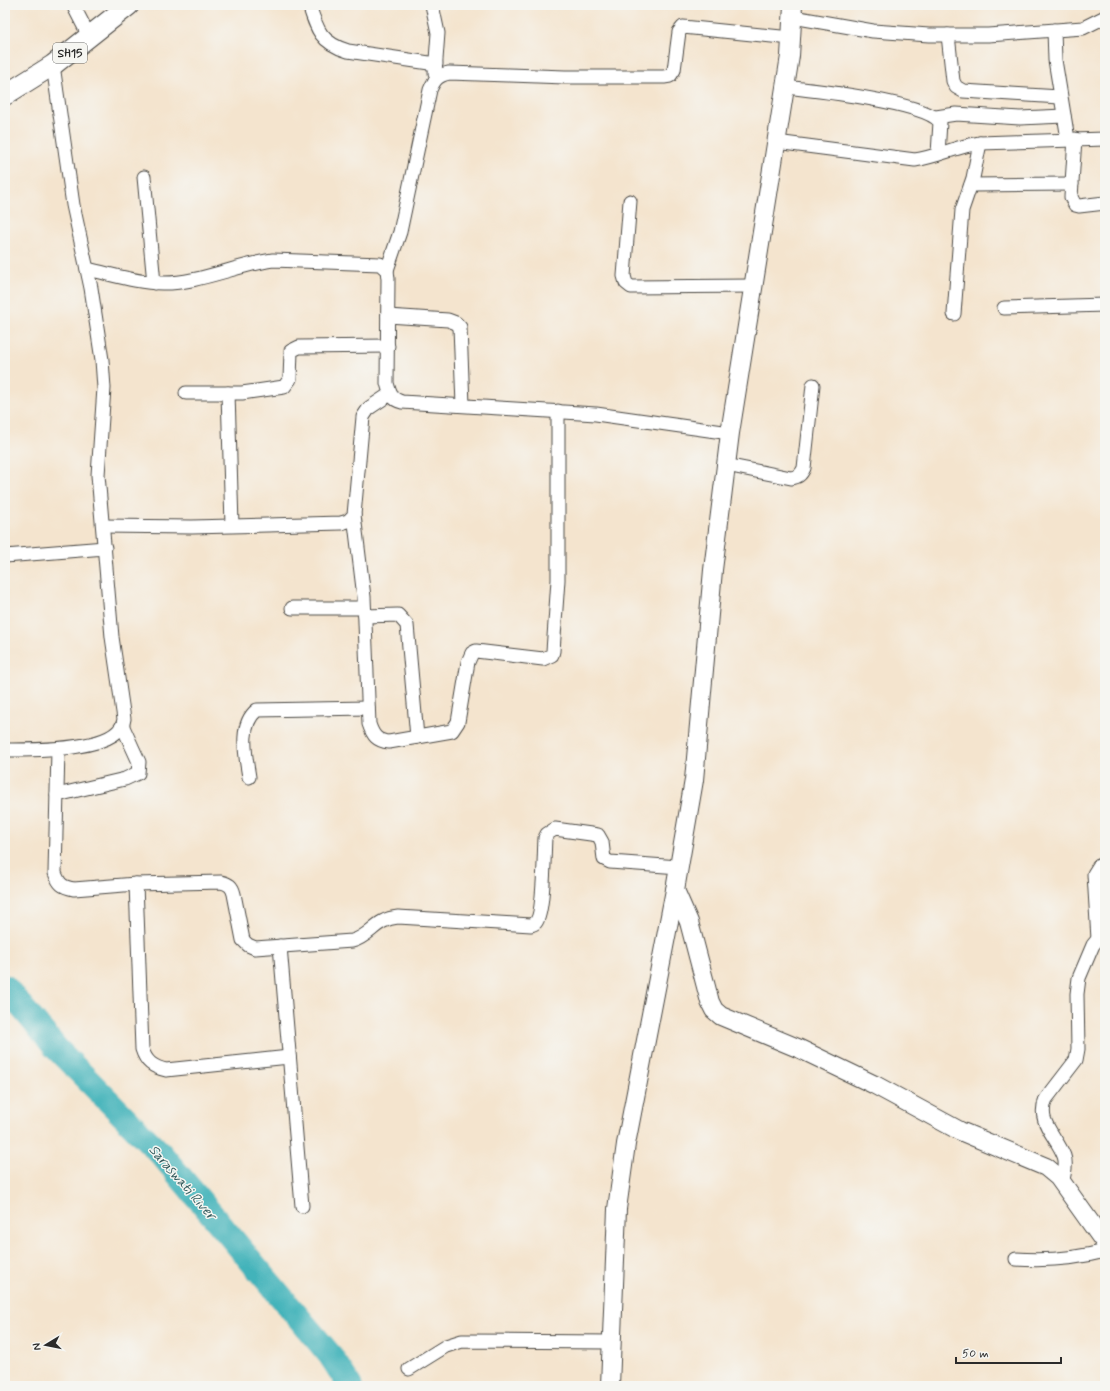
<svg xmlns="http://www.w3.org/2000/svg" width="1110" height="1391" viewBox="0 0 1110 1391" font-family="Mynerve,sans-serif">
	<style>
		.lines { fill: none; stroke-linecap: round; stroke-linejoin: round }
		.river { stroke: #43b3ba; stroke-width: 25 }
		.street-casing { stroke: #494743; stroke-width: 15 }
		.secondary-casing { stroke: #494743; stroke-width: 20 }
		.primary-casing { stroke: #494743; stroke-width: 22 }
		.street { stroke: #fff; stroke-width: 13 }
		.secondary { stroke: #fff; stroke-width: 18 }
		.primary { stroke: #fff; stroke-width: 20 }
		.labels { text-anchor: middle; stroke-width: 3; stroke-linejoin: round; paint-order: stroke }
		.shield { fill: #f6f6f2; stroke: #686867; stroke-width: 1 }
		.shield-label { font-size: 12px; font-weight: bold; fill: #2b2b2b }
		.water-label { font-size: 14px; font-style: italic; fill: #335b5d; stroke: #f6f6f2 }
	</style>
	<rect width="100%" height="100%" fill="#f6f6f2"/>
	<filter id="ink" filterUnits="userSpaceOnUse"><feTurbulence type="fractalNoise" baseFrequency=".025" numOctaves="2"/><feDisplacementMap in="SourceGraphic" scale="8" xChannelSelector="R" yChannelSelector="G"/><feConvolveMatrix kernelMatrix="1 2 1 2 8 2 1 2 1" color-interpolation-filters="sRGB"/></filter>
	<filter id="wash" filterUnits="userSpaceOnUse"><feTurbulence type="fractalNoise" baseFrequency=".012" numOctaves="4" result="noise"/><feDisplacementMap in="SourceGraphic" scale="16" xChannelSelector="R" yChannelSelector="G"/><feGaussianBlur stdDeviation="0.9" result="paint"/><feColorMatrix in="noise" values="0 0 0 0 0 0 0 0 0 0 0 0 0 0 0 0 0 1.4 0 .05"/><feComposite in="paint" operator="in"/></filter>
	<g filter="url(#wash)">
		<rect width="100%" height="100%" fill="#f4e4ce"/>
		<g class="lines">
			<polyline class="river" points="5,987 56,1048 161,1154 330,1355 350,1386"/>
		</g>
	</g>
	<g filter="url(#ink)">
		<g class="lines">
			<g class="street-casing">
				<g id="street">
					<polyline points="73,5 90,38"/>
					<path d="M309,5C317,30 321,43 348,51L436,64"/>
					<polyline points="432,5 438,33 435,73"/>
					<polyline points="793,17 873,31 929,35 988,35 1083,28 1105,17"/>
					<polyline points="1054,30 1055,60 1068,139"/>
					<polyline points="948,35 953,81 956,87 963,91 1060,97"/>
					<path d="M785,87C813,90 925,102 940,122L938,154"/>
					<polyline points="936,117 956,114 1020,118 1064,116"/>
					<polyline points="1075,139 1071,197 1075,205 1079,206 1105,203"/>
					<path d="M776,142L915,160C937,157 957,146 980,143L1105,139"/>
					<polyline points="144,177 154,283"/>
					<polyline points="971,185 1072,184"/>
					<polyline points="630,201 624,276 626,283 631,287 752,286"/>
					<path d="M87,269C111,274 137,283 162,283C196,284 237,265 273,260L380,264L387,270L388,279L387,383C390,394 391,399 402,402L596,414L730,433"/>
					<path d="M387,270L400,232L430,90C434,80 438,75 449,73L565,77H664L670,76L674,70L679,32L683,27L791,38"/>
					<polyline points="1004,308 1105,305"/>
					<polyline points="954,314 962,210 973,178 980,143"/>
					<polyline points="388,316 448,320 456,323 460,327 463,405"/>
					<polyline points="186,393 242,393 284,387 290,379 291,351 299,347 388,346"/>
					<polyline points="228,393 232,525"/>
					<path d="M726,465L791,478C798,477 801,475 804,468L813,385"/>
					<path d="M354,515L364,597L369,724C373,736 377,741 389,742L452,731L458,722L468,662L472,653L476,651L543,659L552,655L553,651L558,580V411"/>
					<polyline points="103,526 192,527 341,523 348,521 354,515 363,417 369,408 390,394"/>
					<polyline points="5,556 105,548"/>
					<polyline points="292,608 364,608"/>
					<polyline points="365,616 398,615 407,625 417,737"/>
					<path d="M5,750C31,750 121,752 124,719L112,637L98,475L104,388L102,360L91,288L73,205L53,65"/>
					<path d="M58,750L55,873C59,884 62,887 74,889L136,884L221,882C229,884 232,886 234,894L243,940L248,945L255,948L352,941C371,936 375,919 398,917L531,925C533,924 535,924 536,922C544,913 544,853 545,838L547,834L555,829L598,835L602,842L604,859L610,862L679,867"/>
					<path d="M249,777C246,757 238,725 257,710L368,708"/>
					<polyline points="57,795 125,779 138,773 139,762 123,727"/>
					<path d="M136,884L142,1049C146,1062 153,1067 166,1070L289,1057"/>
					<polyline points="1098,939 1094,874 1099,866 1105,865"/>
					<polyline points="280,946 302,1206"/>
					<path d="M1062,1184C1064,1175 1067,1164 1064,1156C1056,1135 1036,1122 1046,1099L1076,1060L1078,1049L1077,994L1079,978L1093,945L1098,939L1105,938"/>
					<path d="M1016,1259C1047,1261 1075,1259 1105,1251"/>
					<polyline points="409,1369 446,1346 462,1341 612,1342"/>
				</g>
			</g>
			<g class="secondary-casing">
				<g id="secondary">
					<polyline points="675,890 689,922 710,1002 714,1010 721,1016 800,1049 875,1085 960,1131 1046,1167 1058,1177 1105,1243"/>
					<polyline points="610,1386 617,1209 626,1144 675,890 694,780 713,570 730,433 790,56 793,5"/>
				</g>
			</g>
			<g class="primary-casing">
				<polyline id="primary" points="5,95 53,65 129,5"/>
			</g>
			<use href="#street" class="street"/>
			<use href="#secondary" class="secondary"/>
			<use href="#primary" class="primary"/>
		</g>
	</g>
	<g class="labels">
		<rect class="shield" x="53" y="43" width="34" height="20" rx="3"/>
		<g class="shield-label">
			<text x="70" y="57">SH15</text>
		</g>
		<g class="water-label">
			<text transform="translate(183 1182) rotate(49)" y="5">Saraswati River</text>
		</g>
	</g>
	<rect width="1110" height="1391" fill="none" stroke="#f6f6f2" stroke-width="20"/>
	<g transform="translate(46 1345) rotate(260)" stroke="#f6f6f2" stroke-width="3" paint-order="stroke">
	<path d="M0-3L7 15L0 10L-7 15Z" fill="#2b2b2b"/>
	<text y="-6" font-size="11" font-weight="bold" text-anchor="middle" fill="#2b2b2b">N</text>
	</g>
	<path d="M956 1357v6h105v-6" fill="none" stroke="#2b2b2b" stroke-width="2"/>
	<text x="962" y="1357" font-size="12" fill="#2b2b2b" stroke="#f6f6f2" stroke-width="3" paint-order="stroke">50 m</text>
</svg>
